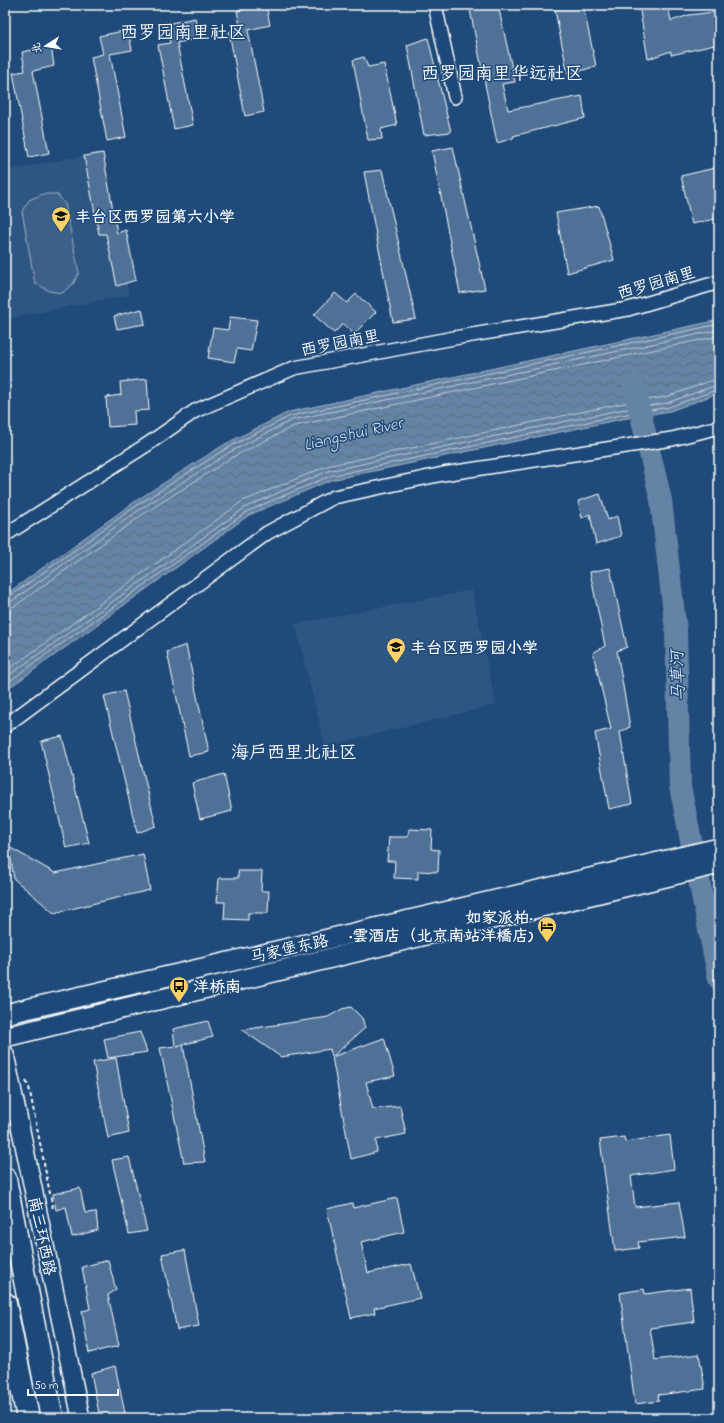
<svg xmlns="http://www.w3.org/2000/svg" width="724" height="1423" viewBox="0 0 724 1423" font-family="'Indie Flower','LXGW WenKai TC',sans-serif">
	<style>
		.built { fill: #2e5683 }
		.garden { fill: #3c618b; stroke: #9eb0c5 }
		.water { fill: url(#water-waves); stroke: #a3b5c8 }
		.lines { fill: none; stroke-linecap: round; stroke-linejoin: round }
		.shore { stroke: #c1cddb; stroke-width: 1 }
		.river { stroke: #6583a4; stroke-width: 22 }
		.building { fill: #507197; stroke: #fff }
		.minor-casing { stroke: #fff; stroke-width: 16 }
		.tertiary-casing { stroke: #fff; stroke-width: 20 }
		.secondary-casing { stroke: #fff; stroke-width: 22 }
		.trunk-casing { stroke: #fff; stroke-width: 25 }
		.path { stroke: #fff; stroke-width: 2; stroke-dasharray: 4 3; stroke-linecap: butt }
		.minor { stroke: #1f4a7a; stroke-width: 13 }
		.tertiary { stroke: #1f4a7a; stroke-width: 17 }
		.secondary { stroke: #1f4a7a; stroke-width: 19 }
		.trunk { stroke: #1f4a7a; stroke-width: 22 }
		.labels { text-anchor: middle; stroke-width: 3; stroke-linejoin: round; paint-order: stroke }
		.poi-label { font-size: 16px; font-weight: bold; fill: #fff; stroke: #1f4a7a; text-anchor: start }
		.street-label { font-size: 16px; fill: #fff; stroke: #1f4a7a }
		.water-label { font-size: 17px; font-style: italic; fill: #d8e0e8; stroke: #1f4a7a }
		.quarter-label { font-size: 18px; fill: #fff; stroke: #1f4a7a }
	</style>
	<defs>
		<pattern id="water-waves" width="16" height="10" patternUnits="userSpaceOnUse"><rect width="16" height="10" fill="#6583a4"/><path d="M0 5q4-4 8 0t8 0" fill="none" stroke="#5b6d81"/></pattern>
	</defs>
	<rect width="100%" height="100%" fill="#1f4a7a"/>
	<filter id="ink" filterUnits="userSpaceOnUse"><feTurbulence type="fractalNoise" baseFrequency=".025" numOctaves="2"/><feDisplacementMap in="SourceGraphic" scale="8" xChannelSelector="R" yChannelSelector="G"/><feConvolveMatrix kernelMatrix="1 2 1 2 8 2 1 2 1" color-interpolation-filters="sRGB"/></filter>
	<g filter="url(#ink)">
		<g class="built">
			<polygon points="101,152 129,295 5,319 5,171"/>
			<polygon points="472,590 496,705 325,746 295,624"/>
		</g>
		<polygon class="garden" points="43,194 57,194 65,204 79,273 73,284 62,293 49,291 39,285 35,284 22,211 29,200"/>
		<polygon class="water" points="719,320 719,393 670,411 622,419 331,480 249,515 16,683 5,689 5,595 137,500 225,444 289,412"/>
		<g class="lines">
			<g class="shore">
				<polyline points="5,598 9,597 139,504 227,448 290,416 719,324"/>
				<polyline points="5,603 12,601 142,508 230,452 292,420 719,330"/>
				<polyline points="5,609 15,606 145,513 233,457 294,426 719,336"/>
				<polyline points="5,672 243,501 327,466 619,404 666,397 719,378"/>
				<polyline points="5,678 246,507 328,471 620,410 667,403 719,384"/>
				<polyline points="5,684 248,511 330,476 621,415 669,407 719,389"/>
			</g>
			<polyline class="river" points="634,386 661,500 676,631 680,786 719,979"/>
		</g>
		<g class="building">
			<polygon points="266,5 270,25 248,30 264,112 245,116 229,32 241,30 237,11"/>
			<polygon points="469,5 498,5 515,82 502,84 508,110 582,96 585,118 513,136 514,138 497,143"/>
			<polygon points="554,5 583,5 596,66 568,75"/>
			<polygon points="639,5 668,5 671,21 689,15 714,12 719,44 671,55 671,51 648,59"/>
			<polygon points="195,18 199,38 177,43 193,125 174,129 158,45 170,43 166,24"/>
			<polygon points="128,30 132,50 110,54 126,137 107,141 91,57 103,54 99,36"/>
			<polygon points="428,38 451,132 424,135 407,45"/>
			<polygon points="51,46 54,66 33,71 49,153 29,157 13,73 25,71 22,52"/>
			<polygon points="364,57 368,67 384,64 397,125 381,129 382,139 368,140 353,60"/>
			<polygon points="453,147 485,289 460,293 432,151"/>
			<polygon points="103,153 117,233 126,230 136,280 117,286 106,234 99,234 84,156"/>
			<polygon points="719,167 719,218 692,224 681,176"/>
			<polygon points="382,170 416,319 393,322 364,172"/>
			<polygon points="599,206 614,260 567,273 556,213"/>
			<polygon points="335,293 347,303 356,294 376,312 354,334 343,324 334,333 314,315"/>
			<polygon points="142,309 145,324 117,329 114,316"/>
			<polygon points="230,317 257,320 251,351 237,349 234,362 208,358 213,328 228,330"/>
			<polygon points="147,379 149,410 134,411 135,425 108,427 106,397 121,395 120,382"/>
			<polygon points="600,494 608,520 617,516 621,536 596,544 590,514 582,518 578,501"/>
			<polygon points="610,568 627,647 617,651 630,727 620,732 632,804 609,809 595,733 611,729 593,653 605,646 590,572"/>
			<polygon points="186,645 209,752 189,756 167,652"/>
			<polygon points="124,691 156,826 137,833 104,696"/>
			<polygon points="62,736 89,843 66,848 41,741"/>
			<polygon points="224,774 232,811 200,819 192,783"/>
			<polygon points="409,829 432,830 431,849 439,850 438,872 418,871 418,879 394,878 395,861 387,861 389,837 408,837"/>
			<polygon points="9,847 55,873 143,854 150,890 54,913 14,879"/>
			<polygon points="238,871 262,871 261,891 269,891 268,913 248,913 248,920 224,919 225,902 217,902 219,878 238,878"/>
			<polygon points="351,1007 362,1018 365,1028 332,1057 330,1049 281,1057 242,1030 328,1017 342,1009"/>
			<polygon points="208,1021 213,1037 177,1046 183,1045 205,1162 184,1163 160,1048 175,1046 173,1029"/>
			<polygon points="140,1032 147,1052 108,1058 104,1039"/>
			<polygon points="384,1038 395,1076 366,1082 373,1109 400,1106 406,1134 376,1140 377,1152 351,1159 332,1057"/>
			<polygon points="116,1058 129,1133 108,1138 93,1062"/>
			<polygon points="670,1135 674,1169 631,1176 635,1207 679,1202 685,1237 638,1242 639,1248 615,1251 600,1140 624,1137 625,1142"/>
			<polygon points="129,1157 147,1231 129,1234 112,1160"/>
			<polygon points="80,1188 85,1213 96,1212 98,1230 72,1237 66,1207 56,1210 53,1194"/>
			<polygon points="397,1198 404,1232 361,1242 368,1273 411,1264 420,1298 374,1308 375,1313 351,1318 327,1209 352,1203 353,1208"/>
			<polygon points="185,1250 199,1326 177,1330 162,1254"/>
			<polygon points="108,1260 116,1290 108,1295 119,1346 89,1353 82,1311 90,1309 82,1267"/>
			<polygon points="690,1288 694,1322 650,1328 655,1360 699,1354 705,1389 658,1395 659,1401 635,1404 620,1293 644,1289 645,1294"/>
			<polygon points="115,1366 126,1418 100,1418 91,1373"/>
		</g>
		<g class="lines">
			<g class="minor-casing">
				<g id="minor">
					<polyline points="435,5 455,97"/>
					<polyline points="5,535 148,444 195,411 294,368 454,338 628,309 719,282"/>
					<polyline points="5,726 267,533 334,497 443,474 672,439 719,427"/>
				</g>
			</g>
			<g class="tertiary-casing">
				<polyline id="tertiary" points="5,1054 81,1418"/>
			</g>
			<g class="secondary-casing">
				<g id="secondary">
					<polyline points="5,1014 719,848"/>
					<polyline points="5,1037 719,864"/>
				</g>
			</g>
			<g class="trunk-casing">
				<g id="trunk">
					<polyline points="5,1179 52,1418"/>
					<polyline points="5,1304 28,1418"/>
				</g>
			</g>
			<polyline class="path" points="26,1081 29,1087 53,1209"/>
			<use href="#minor" class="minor"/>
			<use href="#tertiary" class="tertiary"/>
			<use href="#secondary" class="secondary"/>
			<use href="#trunk" class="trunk"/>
		</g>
	</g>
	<defs>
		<g id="school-pin" transform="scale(1)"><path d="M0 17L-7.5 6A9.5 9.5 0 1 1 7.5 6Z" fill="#ffd166" stroke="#1f4a7a"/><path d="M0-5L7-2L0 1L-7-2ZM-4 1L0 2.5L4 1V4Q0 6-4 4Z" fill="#111"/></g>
		<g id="hotel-pin" transform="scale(1)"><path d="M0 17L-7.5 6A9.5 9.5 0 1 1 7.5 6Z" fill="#ffd166" stroke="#1f4a7a"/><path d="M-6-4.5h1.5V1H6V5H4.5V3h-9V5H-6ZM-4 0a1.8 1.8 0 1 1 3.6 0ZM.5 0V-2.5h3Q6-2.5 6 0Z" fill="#111"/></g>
		<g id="bus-pin" transform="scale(1)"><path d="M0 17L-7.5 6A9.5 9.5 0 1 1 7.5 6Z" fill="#ffd166" stroke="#1f4a7a"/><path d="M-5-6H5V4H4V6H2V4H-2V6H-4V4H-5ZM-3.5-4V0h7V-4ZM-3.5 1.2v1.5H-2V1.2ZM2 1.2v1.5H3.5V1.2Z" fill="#111"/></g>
	</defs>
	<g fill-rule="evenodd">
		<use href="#school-pin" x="61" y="216"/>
		<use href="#school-pin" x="396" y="647"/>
		<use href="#hotel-pin" x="547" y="926"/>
		<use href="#bus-pin" x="179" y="986"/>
	</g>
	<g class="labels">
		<g class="poi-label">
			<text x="75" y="222">丰台区西罗园第六小学</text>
			<text x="410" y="653">丰台区西罗园小学</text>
			<text x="533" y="923" text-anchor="end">如家派柏·<tspan x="533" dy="18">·雲酒店（北京南站洋橋店)</tspan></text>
			<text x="193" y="992">洋桥南</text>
		</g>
		<g class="street-label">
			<text transform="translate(656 282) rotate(-16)" y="6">西罗园南里</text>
			<text transform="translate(340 342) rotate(-11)" y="6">西罗园南里</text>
			<text transform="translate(289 948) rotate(-13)" y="6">马家堡东路</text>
			<text transform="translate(43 1236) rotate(78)" y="6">南三环西路</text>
		</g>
		<g class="water-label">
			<text transform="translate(353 433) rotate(-13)" y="6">Liangshui River</text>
			<text transform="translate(677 676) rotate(-92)" y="6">马草河</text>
		</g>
		<g class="quarter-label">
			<text x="183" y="38">西罗园南里社区</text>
			<text x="502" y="79">西罗园南里华远社区</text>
			<text x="294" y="758">海户西里北社区</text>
		</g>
	</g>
	<rect width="724" height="1423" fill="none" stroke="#1f4a7a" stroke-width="20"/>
	<rect x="10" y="10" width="704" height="1403" fill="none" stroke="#fff" stroke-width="1.5" filter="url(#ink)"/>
	<g transform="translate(46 46) rotate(258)" stroke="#1f4a7a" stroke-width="3" paint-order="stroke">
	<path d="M0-3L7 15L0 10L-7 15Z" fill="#ffffff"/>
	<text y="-6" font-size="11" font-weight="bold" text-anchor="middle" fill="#ffffff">北</text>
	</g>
	<path d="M28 1389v6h90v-6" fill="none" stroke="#ffffff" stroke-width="2"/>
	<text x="34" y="1389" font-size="12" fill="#ffffff" stroke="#1f4a7a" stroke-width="3" paint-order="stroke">50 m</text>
</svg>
